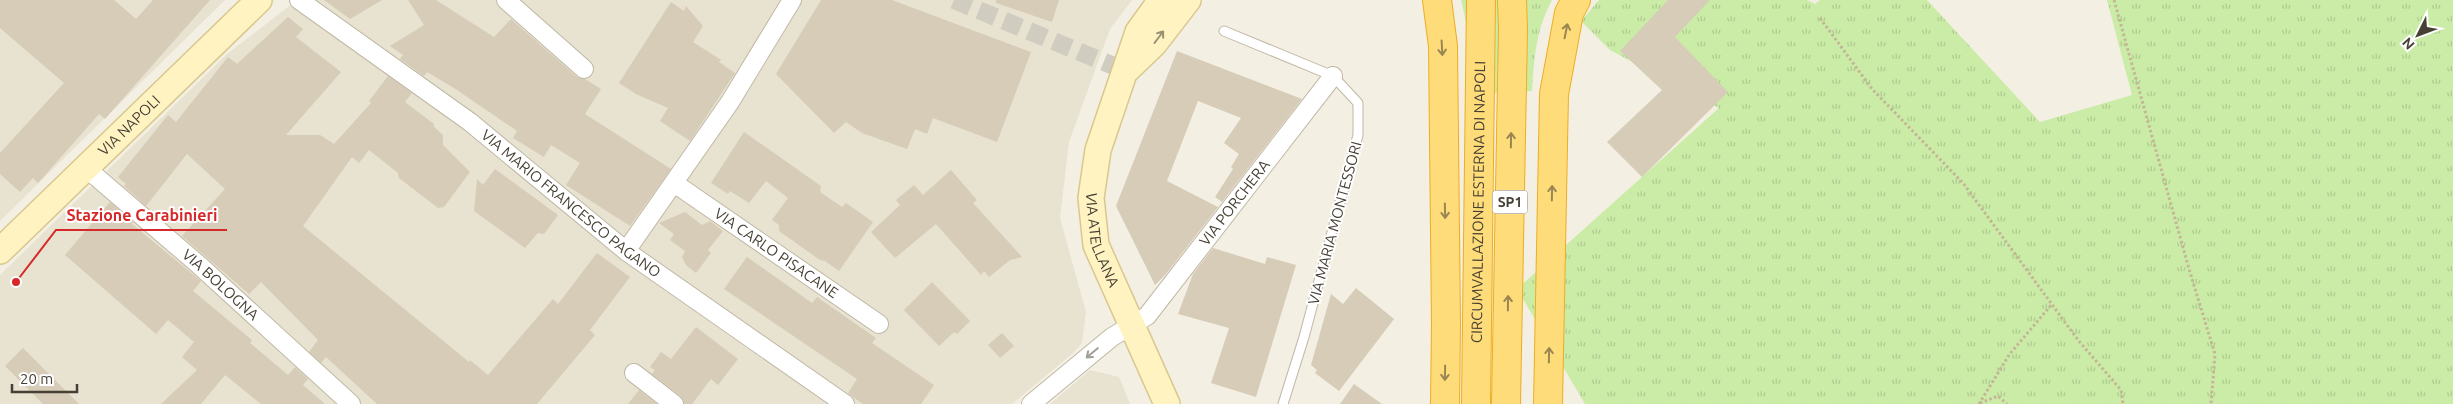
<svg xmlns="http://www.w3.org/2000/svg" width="2453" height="404" viewBox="0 0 2453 404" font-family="Ubuntu,sans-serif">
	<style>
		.residential { fill: #e8e2d0 }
		.grass { fill: url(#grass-tufts) }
		.building { fill: #d6ccb7 }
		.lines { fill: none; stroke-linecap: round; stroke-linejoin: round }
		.minor-tunnel { stroke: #d1ccc0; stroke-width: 18; stroke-dasharray: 18 9; stroke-linecap: butt }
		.service-casing { stroke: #c0b8a5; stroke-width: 11 }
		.minor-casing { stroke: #c0b8a5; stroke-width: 20 }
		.secondary-casing { stroke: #d8c88e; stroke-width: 28 }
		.trunk-casing { stroke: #edad24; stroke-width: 30 }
		.path { stroke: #c3b595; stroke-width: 3; stroke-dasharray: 2.5 2.5; stroke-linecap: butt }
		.service { stroke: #fff; stroke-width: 9 }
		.minor { stroke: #fff; stroke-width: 18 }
		.secondary { stroke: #fff3c2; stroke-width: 25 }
		.trunk { stroke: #ffdc7a; stroke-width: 28 }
		.oneway { stroke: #998653 }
		.oneway2 { stroke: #999073 }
		.oneway3 { stroke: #a29f99 }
		.labels { text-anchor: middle; stroke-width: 4; stroke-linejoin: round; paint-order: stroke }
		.shield { fill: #fff; stroke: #7e7970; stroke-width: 1 }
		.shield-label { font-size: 14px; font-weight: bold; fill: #463f33 }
		.street-label { font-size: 15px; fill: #463f33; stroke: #fff }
		.leader { fill: none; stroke: #d62828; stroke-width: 2 }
		.callout-dot { fill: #d62828; stroke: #fff; stroke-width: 2 }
		.callout-label { font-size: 16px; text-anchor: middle; font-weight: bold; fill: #d62828; stroke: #fff; stroke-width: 4; stroke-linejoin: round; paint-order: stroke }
	</style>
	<defs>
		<pattern id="grass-tufts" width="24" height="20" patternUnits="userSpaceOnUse" patternTransform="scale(1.25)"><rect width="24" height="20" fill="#caeca7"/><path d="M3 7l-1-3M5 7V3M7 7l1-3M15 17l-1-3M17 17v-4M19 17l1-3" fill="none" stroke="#afcb90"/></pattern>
	</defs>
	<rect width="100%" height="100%" fill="#f4efe3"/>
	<g class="residential">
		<polygon points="0,0 225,0 0,221"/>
		<polygon points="297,0 1132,0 1110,29 1069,142 1060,218 1086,312 1082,343 1073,353 1012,404 0,404 0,275 227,54"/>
		<polygon points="1090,370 1119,377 1130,404 1050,404"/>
	</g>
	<g class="grass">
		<path d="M1461,0H1552C1536,29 1534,59 1532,91L1473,94L1467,26Z"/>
		<polygon points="1599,0 1807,0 1815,4 1820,0 1927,0 2040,122 2132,95 2107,0 2453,0 2453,404 1585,404 1517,289 1719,108 1610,50 1581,21"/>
	</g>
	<g class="building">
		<polygon points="0,0 114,0 136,19 153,0 210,0 105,119 99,114 38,183 33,178 20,192 0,174 0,153 64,83 0,28"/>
		<polygon points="324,0 382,0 350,19"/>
		<polygon points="408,0 436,0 494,37 511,19 577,77 585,79 601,89 585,114 671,169 630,226 566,185 580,163 551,145 544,157 513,138 517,131 454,88 427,72 424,76 400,59 403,55 390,46 424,25"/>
		<polygon points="821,0 892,0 1031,52 997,142 933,118 927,134 915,129 907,149 862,133 846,122 834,133 776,74"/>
		<polygon points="996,0 1059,0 1052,22 996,3"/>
		<polygon points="1668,0 1710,0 1675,37 1728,92 1642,177 1607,142 1662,90 1620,51"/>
		<polygon points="671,2 684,11 686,6 703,26 693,42 721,60 719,62 735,73 690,141 660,121 668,108 636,94 619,83"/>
		<polygon points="288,17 303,29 296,37 341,72 286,135 320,135 334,144 371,103 369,101 388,76 412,93 405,102 434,124 434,127 443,135 443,145 470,172 444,207 438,208 399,178 398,173 369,150 359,163 352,157 303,226 469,362 470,360 488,375 553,299 558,304 597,253 630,277 590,330 595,335 537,404 377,404 326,357 321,363 309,352 318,340 261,282 249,294 182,236 225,189 187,154 146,206 124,186 126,184 118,177 168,115 176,122 228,57 237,64"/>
		<polygon points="1177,51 1302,99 1222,202 1215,197 1233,169 1231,167 1239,154 1224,143 1241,118 1198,101 1167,181 1218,207 1166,274 1155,285 1116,206"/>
		<polygon points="744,132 821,186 820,192 842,207 846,203 873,222 839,271 825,261 820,260 779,231 779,225 772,220 788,198 766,181 749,203 730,191 728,194 711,183"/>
		<polygon points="495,169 558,215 544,234 538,233 525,248 474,211 477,179 483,185"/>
		<polygon points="951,170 977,200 973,203 1022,257 1010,260 989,277 984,271 981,275 936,224 895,258 871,232 900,205 896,200 914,185 923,195"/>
		<polygon points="110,202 133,222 132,224 201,281 193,291 252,340 250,343 288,375 295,367 308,379 303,385 325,404 261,404 225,375 201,404 161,404 197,370 182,357 194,342 168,320 156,334 65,255"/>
		<polygon points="685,212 702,225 710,221 723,231 708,250 711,253 696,273 686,265 682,257 685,251 670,240 674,234 659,223"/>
		<polygon points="1213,248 1265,264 1267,257 1296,265 1256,397 1211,383 1229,328 1178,314 1193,274"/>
		<polygon points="747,257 812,303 817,297 876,338 872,343 934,385 921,404 863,404 853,397 848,393 857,379 724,289"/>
		<polygon points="932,282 970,321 957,334 954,332 939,346 904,310"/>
		<polygon points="1356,288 1394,319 1339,391 1315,373 1317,370 1311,365 1331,294 1343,304"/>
		<polygon points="696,327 738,359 718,385 711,379 692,404 684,404 681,396 652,374 655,370 650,367 661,352 671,359"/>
		<polygon points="1002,333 1014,346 1000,358 988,345"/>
		<polygon points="23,348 79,404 43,404 5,366"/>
		<polygon points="1354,384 1382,404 1340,404"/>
		<polygon points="639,390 657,404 628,404"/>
	</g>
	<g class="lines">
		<polyline class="minor-tunnel" points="954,0 1126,71"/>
		<g class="service-casing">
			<polyline id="service" points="1224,31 1333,76 1358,103 1358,135 1304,337 1283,404"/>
		</g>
		<g class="minor-casing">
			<g id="minor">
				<path id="s1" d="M299,0L470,122L626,251L845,404"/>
				<polyline points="506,0 584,69"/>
				<path id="s2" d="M86,168L199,265L351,404"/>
				<path id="s3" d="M674,183L879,324"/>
				<polyline points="626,251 730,102 792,0"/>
				<polyline points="634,373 674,404"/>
				<path id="s4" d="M1031,404L1112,337L1147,316L1333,76"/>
			</g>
		</g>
		<g class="secondary-casing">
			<g id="secondary">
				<path id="s5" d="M1161,0L1138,32L1098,150L1091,198L1096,245L1167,404"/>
				<polyline points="1128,69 1154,44 1188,0"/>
				<path id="s6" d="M0,251L259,0"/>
			</g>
		</g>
		<g class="trunk-casing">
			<g id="trunk">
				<polyline points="1437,0 1443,46 1446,324 1445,404"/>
				<path id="s7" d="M1476,404L1481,0"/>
				<polyline points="1506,404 1513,29 1512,0"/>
				<polyline points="1548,404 1554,94 1569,13 1576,0"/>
			</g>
		</g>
		<g class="path">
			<polyline points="2114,0 2189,269 2215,354 2211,404"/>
			<polyline points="1820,18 1872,89 1963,183 2078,340 2121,390 2123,404"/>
			<polyline points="1980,403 1998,396 2007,404"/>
			<polyline points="1979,404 2009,355 2052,304"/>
		</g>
		<use href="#service" class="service"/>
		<use href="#minor" class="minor"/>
		<use href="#secondary" class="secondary"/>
		<use href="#trunk" class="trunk"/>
	</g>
	<defs><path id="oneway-shaft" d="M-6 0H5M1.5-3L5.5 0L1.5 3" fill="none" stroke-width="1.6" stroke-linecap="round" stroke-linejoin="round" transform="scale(1.25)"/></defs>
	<g class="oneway">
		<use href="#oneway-shaft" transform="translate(1566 31) rotate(-79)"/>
		<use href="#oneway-shaft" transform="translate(1442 48) rotate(87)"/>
		<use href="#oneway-shaft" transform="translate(1511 140) rotate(-89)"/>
		<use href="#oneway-shaft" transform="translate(1552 193) rotate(-89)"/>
		<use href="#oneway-shaft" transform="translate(1445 211) rotate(89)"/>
		<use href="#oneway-shaft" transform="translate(1508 303) rotate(-89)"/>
		<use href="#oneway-shaft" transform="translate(1549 355) rotate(-89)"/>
		<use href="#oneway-shaft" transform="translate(1445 373) rotate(91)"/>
	</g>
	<use class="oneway2" href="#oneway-shaft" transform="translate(1159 37) rotate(-53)"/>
	<use class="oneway3" href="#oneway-shaft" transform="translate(1092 353) rotate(140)"/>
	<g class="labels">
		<rect class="shield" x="1492.5" y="190.5" width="35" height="23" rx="4"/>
		<g class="shield-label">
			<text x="1510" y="207">SP1</text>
		</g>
		<g class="street-label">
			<text dy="5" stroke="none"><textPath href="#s6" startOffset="180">VIA NAPOLI</textPath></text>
			<text dy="5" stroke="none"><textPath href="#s7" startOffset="202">CIRCUMVALLAZIONE ESTERNA DI NAPOLI</textPath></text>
			<text dy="5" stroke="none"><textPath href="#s1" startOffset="340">VIA MARIO FRANCESCO PAGANO</textPath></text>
			<text dy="5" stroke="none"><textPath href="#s4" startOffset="289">VIA PORCHERA</textPath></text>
			<text transform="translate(1335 223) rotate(-75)" y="5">VIA MARIA MONTESSORI</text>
			<text dy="5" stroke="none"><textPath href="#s5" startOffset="256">VIA ATELLANA</textPath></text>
			<text dy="5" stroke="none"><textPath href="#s3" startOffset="124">VIA CARLO PISACANE</textPath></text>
			<text dy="5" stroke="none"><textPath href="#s2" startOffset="178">VIA BOLOGNA</textPath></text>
		</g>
	</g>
	<path class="leader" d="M16 282L56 230H227"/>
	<circle class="callout-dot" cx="16" cy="282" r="5"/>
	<g class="callout-label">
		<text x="142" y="221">Stazione Carabinieri</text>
	</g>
	<g transform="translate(2418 35) rotate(228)" stroke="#ffffff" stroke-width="4" paint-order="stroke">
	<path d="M0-4L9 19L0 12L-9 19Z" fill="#463f33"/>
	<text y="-8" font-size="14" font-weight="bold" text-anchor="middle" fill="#463f33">N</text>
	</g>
	<path d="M12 384v8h65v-8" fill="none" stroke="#463f33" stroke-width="2.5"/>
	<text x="20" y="384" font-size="15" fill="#463f33" stroke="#ffffff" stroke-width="4" paint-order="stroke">20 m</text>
</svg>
